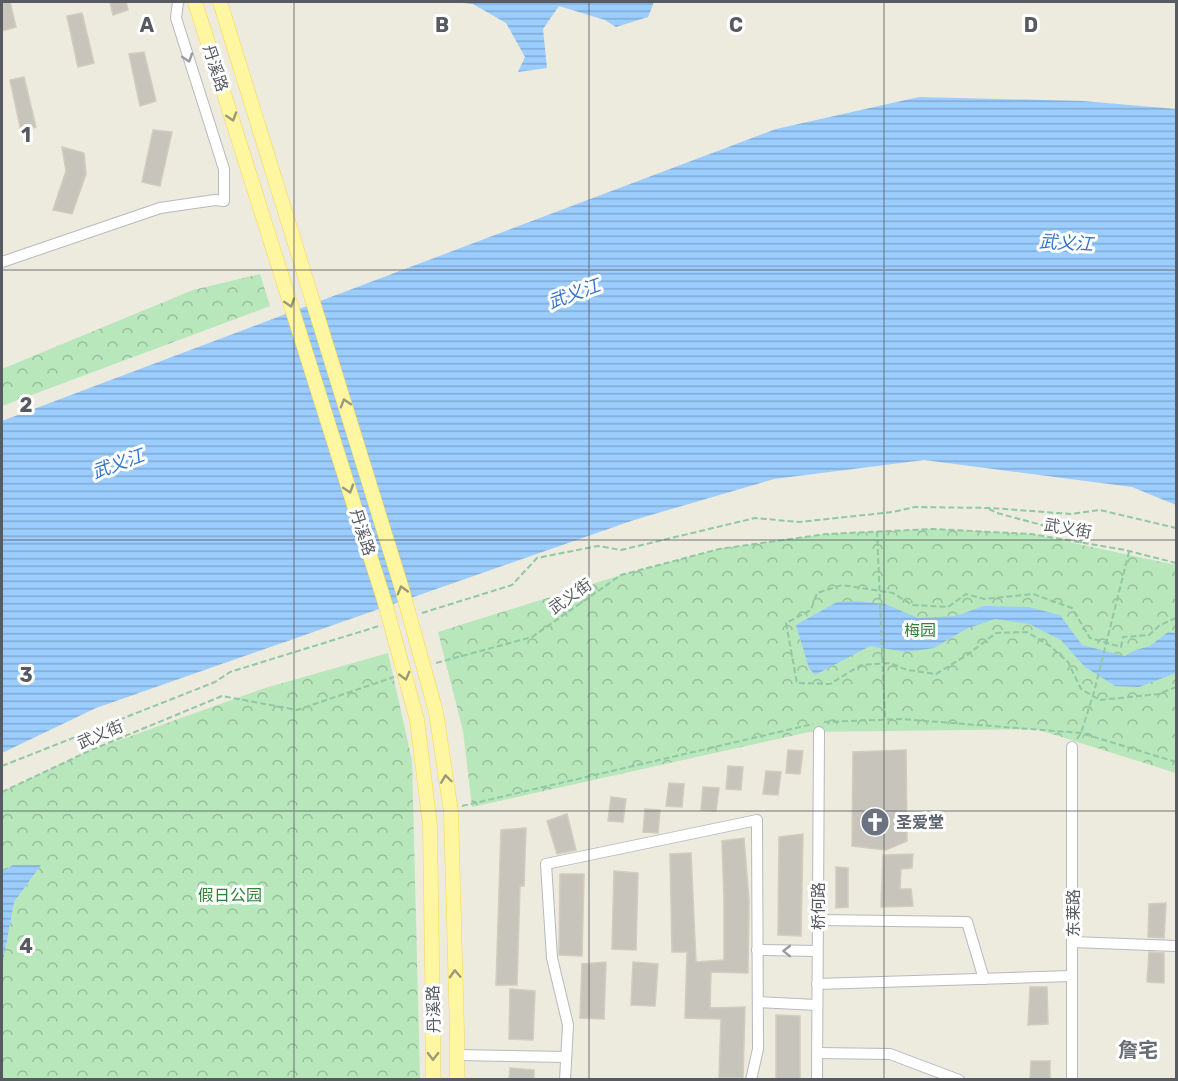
<svg xmlns="http://www.w3.org/2000/svg" width="1178" height="1081" viewBox="0 0 1178 1081" font-family="Rubik,'Noto Sans SC',sans-serif">
	<style>
		.park { fill: url(#park-crowns) }
		.water { fill: url(#water-rules) }
		.building { fill: #c7c4bb; stroke: #d1ccbc; stroke-width: 1.5 }
		.lines { fill: none; stroke-linecap: round; stroke-linejoin: round }
		.minor-casing { stroke: #b7b9bf; stroke-width: 12 }
		.major-casing { stroke: #fed745; stroke-width: 15 }
		.path { stroke: #90c8a4; stroke-width: 2; stroke-dasharray: 6 3; stroke-linecap: butt }
		.minor { stroke: #fff; stroke-width: 10 }
		.major { stroke: #fff6a1; stroke-width: 14 }
		.major-bridge-casing { stroke: #fed745; stroke-width: 15; stroke-linecap: butt }
		.major-bridge { stroke: #fff6a1; stroke-width: 14 }
		.oneway { stroke: #9a9da0 }
		.oneway2 { stroke: #9a997b }
		.grid { fill: none; stroke: #575b61; stroke-width: 1.5; stroke-opacity: 0.55 }
		.labels { text-anchor: middle; stroke-width: 6; stroke-linejoin: round; paint-order: stroke }
		.street-label { font-size: 16px; fill: #575b61; stroke: #fff }
		.park-label { font-size: 16px; fill: #2c8436; stroke: #fff }
		.worship-label { font-size: 16px; font-weight: bold; fill: #5b616d; stroke: #fff; text-anchor: start }
		.water-label { font-size: 18px; font-style: italic; fill: #3474cc; stroke: #fff }
		.quarter-label { font-size: 20px; font-weight: bold; fill: #686d73; stroke: #fff }
		.grid-label { font-size: 20px; text-anchor: middle; font-weight: bold; fill: #575b61; stroke: #fff; stroke-width: 6; stroke-linejoin: round; paint-order: stroke }
	</style>
	<defs>
		<pattern id="park-crowns" width="20" height="18" patternUnits="userSpaceOnUse" patternTransform="scale(1.5)"><rect width="20" height="18" fill="#b7e7ba"/><path d="M2 6a3 3 0 1 1 6 0M12 15a3 3 0 1 1 6 0" fill="none" stroke="#98be9b"/></pattern>
		<pattern id="water-rules" width="6" height="5" patternUnits="userSpaceOnUse" patternTransform="scale(1.5)"><rect width="6" height="5" fill="#9ccdff"/><path d="M0 2.5h6" fill="none" stroke="#82a9d2"/></pattern>
	</defs>
	<rect width="100%" height="100%" fill="#edeade"/>
	<g class="park">
		<polygon points="260,274 270,306 2,406 2,369 193,290"/>
		<polygon points="933,529 1031,534 1176,565 1176,773 1036,729 809,732 472,807 463,731 438,632 621,575 719,549 826,534"/>
		<polygon points="388,653 412,761 420,1079 2,1079 2,792 89,751 265,688"/>
	</g>
	<g class="water">
		<polygon points="452,2 654,2 648,17 616,27 605,20 559,6 543,29 547,68 518,72 525,57 506,23 473,4"/>
		<polygon points="919,97 1083,101 1176,109 1176,505 1132,487 924,460 774,479 634,520 96,708 2,753 2,421 776,129"/>
		<polygon points="855,601 885,604 918,618 956,616 984,606 1028,607 1060,615 1082,645 1125,656 1136,650 1150,646 1168,632 1176,633 1176,673 1139,687 1115,686 1085,667 1061,640 1029,624 995,619 966,629 934,648 906,652 870,646 815,675 809,668 796,625 837,602"/>
		<polygon points="13,865 41,865 14,902 2,967 2,872"/>
	</g>
	<g class="building">
		<polygon points="2,2 10,2 16,27 2,31"/>
		<polygon points="110,2 126,2 128,10 113,15"/>
		<polygon points="82,13 94,63 78,67 67,16"/>
		<polygon points="144,52 156,101 140,106 129,54"/>
		<polygon points="24,77 36,127 21,131 10,80"/>
		<polygon points="153,130 172,132 160,186 142,182"/>
		<polygon points="62,147 84,153 86,174 72,214 53,210 66,171"/>
		<polygon points="788,750 803,751 800,774 786,773"/>
		<polygon points="906,750 907,841 886,850 852,846 853,752"/>
		<polygon points="728,766 743,767 741,790 726,789"/>
		<polygon points="766,771 781,772 778,795 763,794"/>
		<polygon points="669,783 684,784 682,807 666,806"/>
		<polygon points="703,787 719,788 716,811 701,810"/>
		<polygon points="611,797 626,799 623,822 608,821"/>
		<polygon points="645,809 660,810 658,833 643,832"/>
		<polygon points="567,814 576,850 557,854 547,821"/>
		<polygon points="526,828 524,886 520,886 517,985 496,985 501,830"/>
		<polygon points="803,834 801,936 778,935 779,837"/>
		<polygon points="744,838 749,900 748,973 711,972 710,1008 745,1007 743,1078 719,1077 721,1019 685,1018 687,952 672,952 670,854 691,853 696,962 724,960 724,899 722,841"/>
		<polygon points="913,854 912,868 901,869 900,889 911,889 913,906 881,907 883,855"/>
		<polygon points="836,867 848,868 848,907 836,908"/>
		<polygon points="614,871 638,873 636,950 612,949"/>
		<polygon points="560,874 584,874 582,956 559,955"/>
		<polygon points="1166,903 1164,938 1148,937 1149,904"/>
		<polygon points="1149,952 1164,953 1164,983 1147,982"/>
		<polygon points="606,962 604,1019 580,1018 582,964"/>
		<polygon points="633,962 658,964 655,1006 631,1005"/>
		<polygon points="1030,987 1047,987 1048,1024 1028,1025"/>
		<polygon points="510,989 535,991 533,1040 509,1039"/>
		<polygon points="776,1015 800,1016 800,1080 776,1080"/>
		<polygon points="1031,1061 1050,1061 1050,1080 1030,1080"/>
		<polygon points="510,1068 534,1070 534,1080 509,1080"/>
	</g>
	<g class="lines">
		<g class="minor-casing">
			<g id="minor">
				<polyline points="2,262 160,208 215,200 224,201 224,169 176,18 178,2"/>
				<polyline points="1072,747 1072,1080"/>
				<polyline points="818,920 967,922 984,979"/>
				<polyline points="1073,942 1176,946"/>
				<polyline points="757,950 817,951"/>
				<polyline points="817,984 1072,976"/>
				<polyline points="758,1002 817,1005"/>
				<polyline points="817,1053 890,1054 959,1080"/>
				<polyline points="457,1055 566,1057"/>
				<polyline points="565,1080 568,1025 552,958 546,864 757,820 758,1049 751,1080"/>
				<polyline points="817,1080 819,732"/>
			</g>
		</g>
		<g class="major-casing">
			<g id="major">
				<polyline points="433,1080 433,1032"/>
				<polyline points="457,1080 457,1032"/>
			</g>
		</g>
		<g class="path">
			<polyline points="989,509 997,513 1079,535 1081,543"/>
			<polyline points="877,531 885,720"/>
			<polyline points="422,613 512,585 537,558 598,546 621,550 755,518 799,522 893,512 915,507 991,508 1071,514 1100,510 1176,528"/>
			<polyline points="1176,618 1160,625 1149,635 1123,637 1121,647 1090,638 1072,608 1033,594 984,599 966,594 948,607 912,605 893,593 842,585 817,593 811,610 786,623 797,683 830,684 861,665 890,663 907,670 936,674 967,655 996,633 1027,632 1050,646 1068,662 1081,689 1100,700 1159,694 1176,687"/>
			<polyline points="436,663 532,637 621,575 719,549 826,534 933,529 1031,534 1125,550 1176,563"/>
			<polyline points="824,722 901,719 1081,733 1176,762"/>
			<polyline points="1077,739 1081,733 1094,692 1129,552"/>
			<polyline points="2,766 215,682 230,672 379,626"/>
			<polyline points="2,792 89,751 222,696 297,710 394,677"/>
			<polyline points="462,806 813,724"/>
		</g>
		<use href="#minor" class="minor"/>
		<use href="#major" class="major"/>
		<g class="major-bridge-casing">
			<g id="major-bridge">
				<polyline points="195,2 385,603 417,720 430,825 433,1032"/>
				<polyline points="220,2 402,589 436,712 451,812 457,1032"/>
			</g>
		</g>
		<use href="#major-bridge" class="major-bridge"/>
	</g>
	<defs><path id="oneway-chevron" d="M-2-3.5L2.5 0L-2 3.5" fill="none" stroke-width="1.6" stroke-linecap="round" stroke-linejoin="round" transform="scale(1.5)"/></defs>
	<g class="oneway">
		<use href="#oneway-chevron" transform="translate(188 58) rotate(72)"/>
		<use href="#oneway-chevron" transform="translate(787 951) rotate(-179)"/>
	</g>
	<g class="oneway2">
		<use href="#oneway-chevron" transform="translate(232 117) rotate(72)"/>
		<use href="#oneway-chevron" transform="translate(290 303) rotate(72)"/>
		<use href="#oneway-chevron" transform="translate(345 403) rotate(-107)"/>
		<use href="#oneway-chevron" transform="translate(349 489) rotate(72)"/>
		<use href="#oneway-chevron" transform="translate(402 590) rotate(-106)"/>
		<use href="#oneway-chevron" transform="translate(405 676) rotate(75)"/>
		<use href="#oneway-chevron" transform="translate(446 779) rotate(-98)"/>
		<use href="#oneway-chevron" transform="translate(455 974) rotate(-92)"/>
		<use href="#oneway-chevron" transform="translate(433 1056) rotate(91)"/>
	</g>
	<path class="grid" d="M294,2V1080M589,2V1080M884,2V1080M2,270H1176M2,540H1176M2,811H1176"/>
	<defs>
		<g id="church-disc" transform="scale(1.5)"><circle r="9.5" fill="#6b7280" stroke="#fff"/><path d="M-1.2-6h2.4v3.5h3.3v2.4h-3.3V6h-2.4V-.1h-3.3v-2.4h3.3Z" fill="#fff"/></g>
	</defs>
	<g fill-rule="evenodd">
		<use href="#church-disc" x="875" y="822"/>
	</g>
	<g class="labels">
		<g class="street-label">
			<text transform="translate(216 68) rotate(72)" y="6">丹溪路</text>
			<text transform="translate(1068 528) rotate(10)" y="6">武义街</text>
			<text transform="translate(363 532) rotate(72)" y="6">丹溪路</text>
			<text transform="translate(570 596) rotate(-35)" y="6">武义街</text>
			<text transform="translate(100 734) rotate(-23)" y="6">武义街</text>
			<text transform="translate(818 906) rotate(-90)" y="6">桥何路</text>
			<text transform="translate(1073 913) rotate(-90)" y="6">东莱路</text>
			<text transform="translate(433 1009) rotate(-91)" y="6">丹溪路</text>
		</g>
		<g class="park-label">
			<text x="920" y="636">梅园</text>
			<text x="230" y="901">假日公园</text>
		</g>
		<g class="worship-label">
			<text x="896" y="828">圣爱堂</text>
		</g>
		<g class="water-label">
			<text transform="translate(1066 243) rotate(3)" y="6">武义江</text>
			<text transform="translate(574 294) rotate(-20)" y="6">武义江</text>
			<text transform="translate(118 464) rotate(-20)" y="6">武义江</text>
		</g>
		<g class="quarter-label">
			<text x="1138" y="1057">詹宅</text>
		</g>
	</g>
	<g class="grid-label">
		<text x="147" y="32">A</text>
		<text x="442" y="32">B</text>
		<text x="736" y="32">C</text>
		<text x="1031" y="32">D</text>
		<text x="26" y="142">1</text>
		<text x="26" y="412">2</text>
		<text x="26" y="682">3</text>
		<text x="26" y="953">4</text>
	</g>
	<rect width="1178" height="1081" fill="none" stroke="#575b61" stroke-width="6"/>
</svg>
